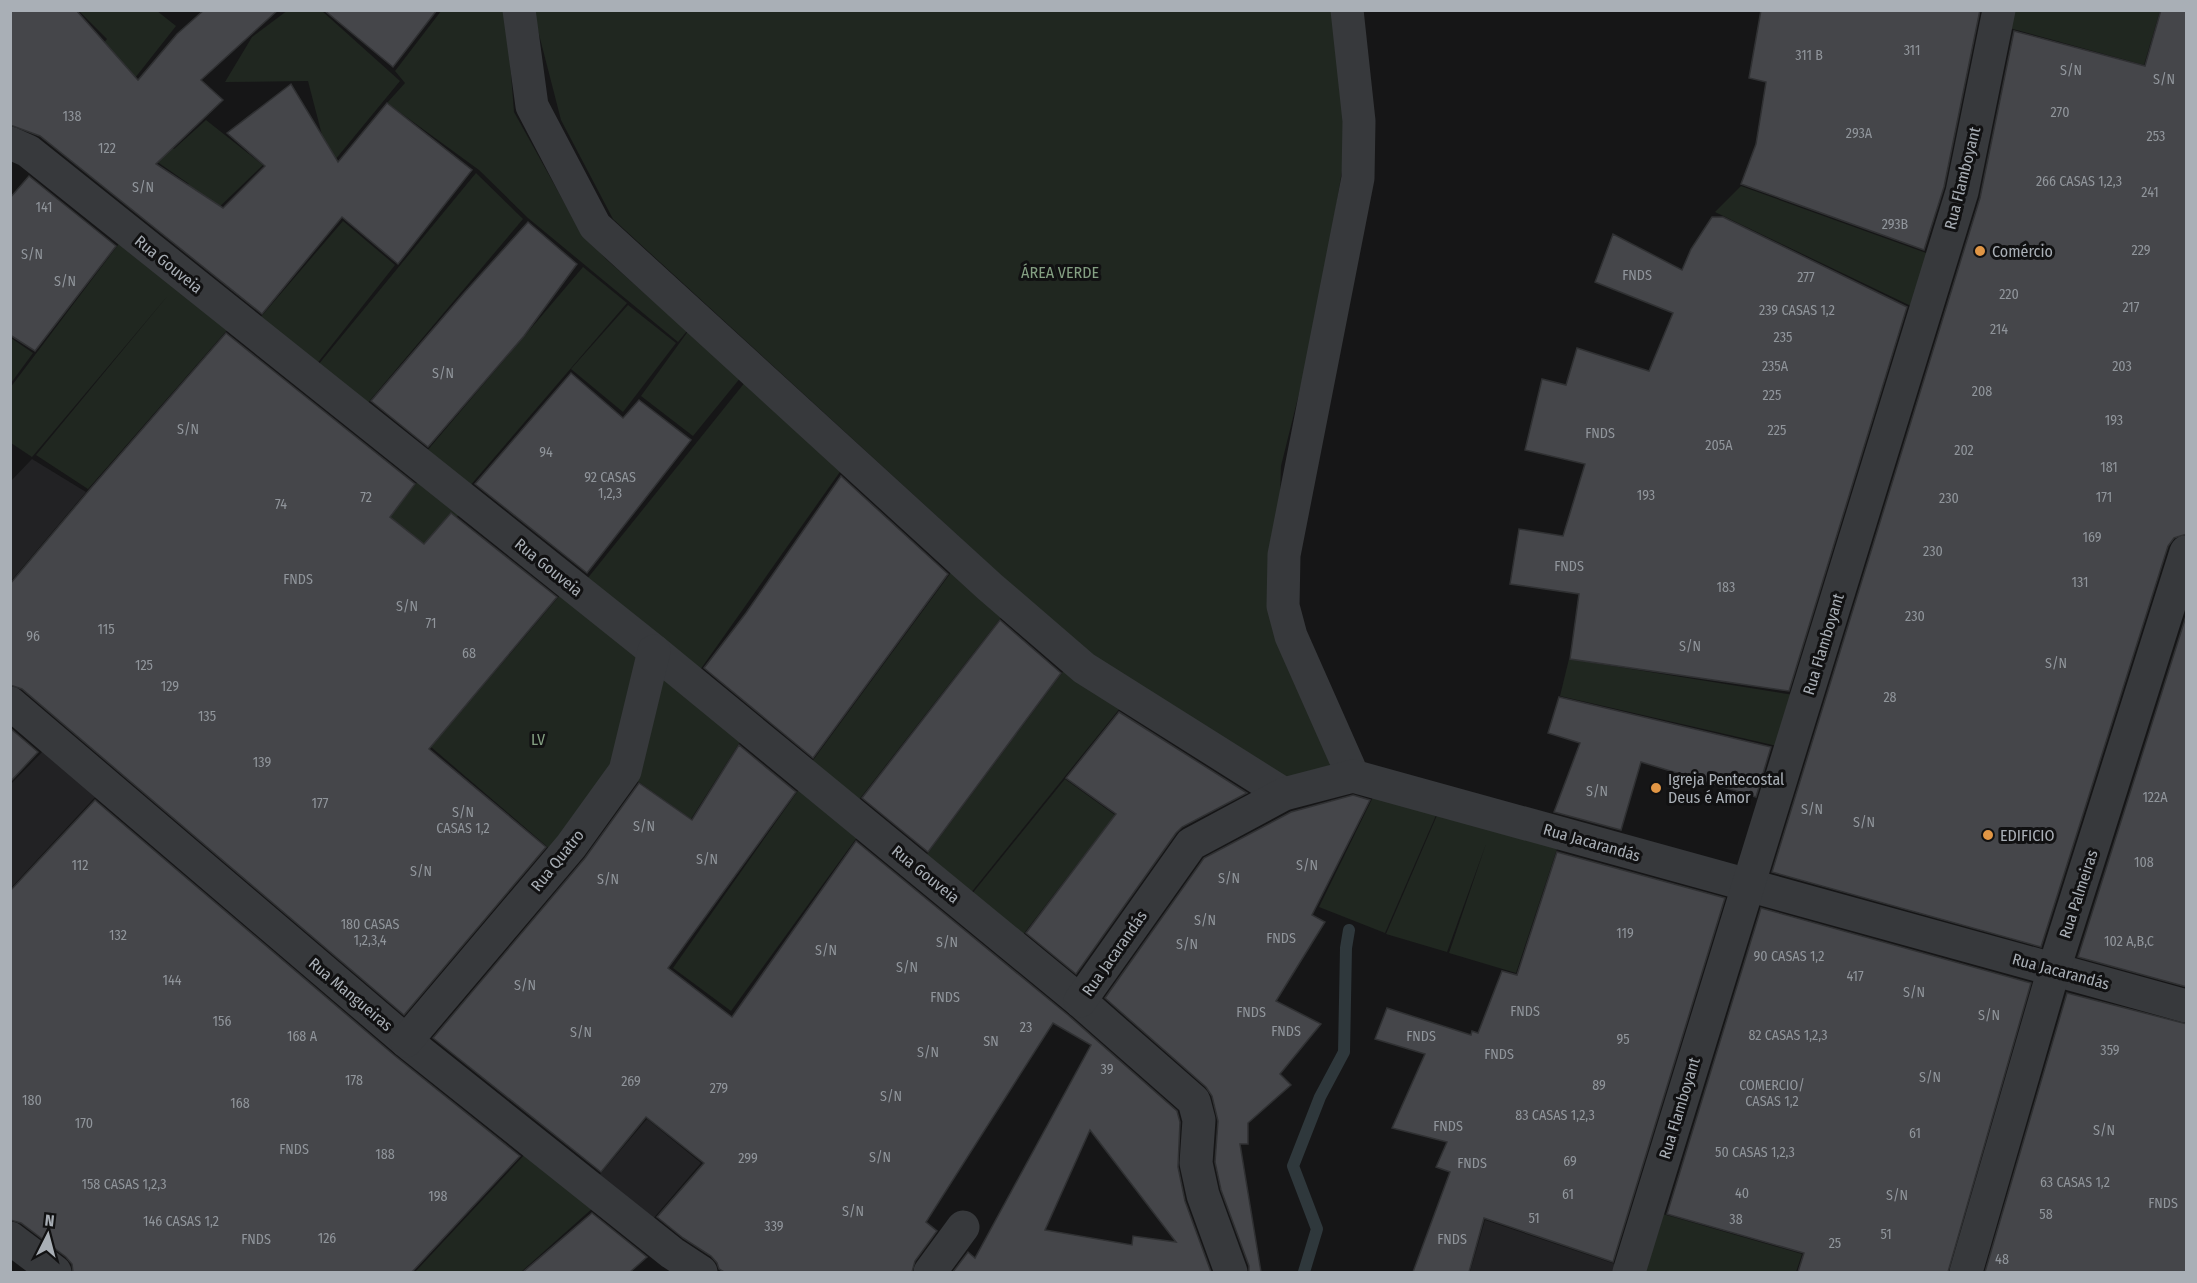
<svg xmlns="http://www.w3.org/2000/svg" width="2197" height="1283" viewBox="0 0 2197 1283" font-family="'Fira Sans Condensed',sans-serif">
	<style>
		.built { fill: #222224 }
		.green { fill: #202720 }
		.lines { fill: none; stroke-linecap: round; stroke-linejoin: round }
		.stream { stroke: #2f383c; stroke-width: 12 }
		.building { fill: #45464a; stroke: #303133; stroke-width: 1.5; fill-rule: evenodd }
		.minor { stroke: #37393c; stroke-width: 33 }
		.poi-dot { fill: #e19645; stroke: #111112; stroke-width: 2 }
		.labels { text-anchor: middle; stroke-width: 6; stroke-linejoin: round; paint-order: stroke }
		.number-label { font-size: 14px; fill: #90959b }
		.street-label { font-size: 16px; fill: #a9afb6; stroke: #111112 }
		.poi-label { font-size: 16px; fill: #a9afb6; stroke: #111112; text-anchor: start }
		.park-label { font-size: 16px; fill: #849f82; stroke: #111112 }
	</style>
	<rect width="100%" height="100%" fill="#161617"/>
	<g class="built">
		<polygon points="32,459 86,492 11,581 11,481"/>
		<polygon points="45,749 97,795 11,888 10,785"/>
		<polygon points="647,1119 701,1163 652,1220 597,1178"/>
		<polygon points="1485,1220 1618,1265 1616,1272 1470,1272"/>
	</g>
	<g class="green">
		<polygon points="288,10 322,11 400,81 330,166 308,81 225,82 252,37"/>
		<polygon points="79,11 157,11 176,26 120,97 80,71 107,39"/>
		<polygon points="441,11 506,11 514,112 579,229 606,259 687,331 678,342 528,218 479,170 387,103 405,83 395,71"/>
		<polygon points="533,11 1335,11 1348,135 1317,321 1281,466 1276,613 1341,771 1281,779 1112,677 613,219 561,120"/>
		<polygon points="2013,11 2160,11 2144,65 2009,28"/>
		<polygon points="206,120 263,165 211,215 181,192 189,184 133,145 144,129 174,149"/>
		<polygon points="476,173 523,219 367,404 318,365"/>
		<polygon points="1741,186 1929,254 1913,307 1715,212"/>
		<polygon points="343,221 395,265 316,365 259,319"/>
		<polygon points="121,241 229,328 88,489 36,455 170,293 32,457 11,443 10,388"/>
		<polygon points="583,267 627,303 469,487 426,452"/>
		<polygon points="628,305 676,343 623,412 571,369"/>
		<polygon points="689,330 741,377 693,436 641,396"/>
		<polygon points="11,338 33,353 11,383"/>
		<polygon points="746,381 842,469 700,670 587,579"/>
		<polygon points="419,480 460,513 331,679 287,647"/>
		<polygon points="955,567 1003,615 858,801 811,763"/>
		<polygon points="561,594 639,657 614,765 551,850 431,747"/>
		<polygon points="1569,659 1794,695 1777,746 1560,696"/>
		<polygon points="1065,669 1121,707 970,894 925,857"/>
		<polygon points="663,674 742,739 691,819 636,780"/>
		<polygon points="1065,779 1115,815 1022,936 971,895"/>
		<polygon points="800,788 858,836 731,1011 673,968"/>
		<polygon points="1374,795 1437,813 1385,933 1319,907"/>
		<polygon points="1438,813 1558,846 1516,973 1449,953 1486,844 1447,952 1386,934"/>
		<polygon points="526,1153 594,1207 521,1272 415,1272"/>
		<polygon points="1663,1214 1802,1254 1796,1272 1644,1272"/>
	</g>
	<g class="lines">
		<polyline class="stream" points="1304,1272 1317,1229 1293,1166 1320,1097 1344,1052 1346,948 1349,930"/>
	</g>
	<g class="building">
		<polygon points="10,10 76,10 138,80 177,34 204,10 278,10 201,80 223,100 156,164 223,208 265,166 227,133 291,84 338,162 387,103 472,170 398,264 342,217 262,314 40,136 10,125"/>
		<polygon points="324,10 437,10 393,67"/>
		<polygon points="1761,10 1980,10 1944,187 1924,250 1741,184 1756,144 1766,82 1749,78"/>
		<polygon points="2161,10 2187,10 2187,534 2174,538 2168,546 2041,947 1772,872 1980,198 2014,31 2145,66"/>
		<polygon points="29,176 116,246 35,351 10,335 10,198"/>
		<polygon points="1712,217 1723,217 1907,307 1789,691 1570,659 1579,594 1510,584 1519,529 1563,536 1585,464 1525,450 1542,379 1566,385 1577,348 1649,371 1673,313 1595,282 1613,234 1682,270 1691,249"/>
		<polygon points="528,222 577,264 524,336 428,447 371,401 464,293"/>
		<polygon points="226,333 415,484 390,517 424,544 451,513 557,597 429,749 546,847 404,1015 22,689 10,685 10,584 91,488"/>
		<polygon points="571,373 623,418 639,400 691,440 587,573 475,484"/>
		<polygon points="841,476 948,574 813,758 704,668 746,613"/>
		<polygon points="2187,613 2187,987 2078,957"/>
		<polygon points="1000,620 1061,673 928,852 862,798"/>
		<polygon points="1559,697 1771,747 1756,797 1641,762 1621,830 1554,812 1580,743 1548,733"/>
		<polygon points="1119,712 1247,793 1182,827 1176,833 1076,974 1026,933 1116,814 1066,778"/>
		<polygon points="10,728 38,752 10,782"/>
		<path d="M739,745L796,792L668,968L732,1017L856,841L1068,1015L1177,1111L1180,1122L1178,1167L1185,1201L1211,1272H953L968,1252L975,1258L1091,1045L1053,1023L926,1222L937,1231L915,1261L912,1272H724L719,1269L717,1263L711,1256L683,1238L657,1217L704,1163L646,1117L601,1172L433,1038L585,858L639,783L692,820ZM1090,1130L1176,1242L1133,1236L1132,1245L1045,1230Z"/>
		<polygon points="1353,795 1370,800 1312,915 1325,922 1276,1001 1321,1024 1280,1074 1291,1085 1248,1123 1248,1144 1240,1144 1261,1272 1249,1272 1249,1266 1221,1190 1215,1162 1218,1121 1212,1096 1206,1087 1105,998 1204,858 1291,812"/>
		<polygon points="95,800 394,1055 520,1156 412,1272 73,1272 72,1264 66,1257 21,1223 10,1220 10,891"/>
		<polygon points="1557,852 1725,898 1613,1262 1484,1218 1469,1272 1413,1272 1450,1172 1436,1167 1447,1142 1392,1128 1425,1054 1375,1039 1387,1008 1471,1035 1472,1031 1478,1033 1502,971 1517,975"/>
		<polygon points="1761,908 2031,983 1948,1272 1798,1272 1804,1253 1667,1214"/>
		<polygon points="2067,993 2187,1024 2187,1272 1985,1272"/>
		<polygon points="592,1213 647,1257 630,1272 523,1272"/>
	</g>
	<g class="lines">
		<g class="minor">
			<polyline points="519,10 532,106 595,226 990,587 1084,668 1284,794"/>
			<polyline points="1347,10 1359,121 1358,178 1284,555 1283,606 1291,636 1353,776"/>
			<polyline points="10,143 28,151 654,651 1080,1001 1194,1101 1199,1120 1196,1163 1203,1195 1231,1272"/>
			<polyline points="10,703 406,1041 672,1253 701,1272"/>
			<polyline points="1080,1001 1191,844 1284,794 1353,776 2186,1006"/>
			<polyline points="406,1041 571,846 625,771 654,651"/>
			<polyline points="10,1238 55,1272"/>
			<polyline points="930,1272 963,1227"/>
			<polyline points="1629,1272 1962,192 1999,10"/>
			<polyline points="1966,1272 2054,969 2186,552"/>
		</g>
	</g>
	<g class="poi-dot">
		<circle cx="1980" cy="251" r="6"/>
		<circle cx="1656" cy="788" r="6"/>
		<circle cx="1988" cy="835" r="6"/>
	</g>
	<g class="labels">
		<g class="number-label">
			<text x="1912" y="55">311</text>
			<text x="1809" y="60">311 B</text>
			<text x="2071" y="75">S/N</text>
			<text x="2164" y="84">S/N</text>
			<text x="2060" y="117">270</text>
			<text x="72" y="121">138</text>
			<text x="1859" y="138">293A</text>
			<text x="2156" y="141">253</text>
			<text x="107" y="153">122</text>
			<text x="2079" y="186">266 CASAS 1,2,3</text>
			<text x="143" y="192">S/N</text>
			<text x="2150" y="197">241</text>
			<text x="44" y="212">141</text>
			<text x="1895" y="229">293B</text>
			<text x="2141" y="255">229</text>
			<text x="32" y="259">S/N</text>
			<text x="1637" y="280">FNDS</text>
			<text x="1806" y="282">277</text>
			<text x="65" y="286">S/N</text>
			<text x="2009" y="299">220</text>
			<text x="2131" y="312">217</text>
			<text x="1797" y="315">239 CASAS 1,2</text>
			<text x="1999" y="334">214</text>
			<text x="1783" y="342">235</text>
			<text x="1775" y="371">235A</text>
			<text x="2122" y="371">203</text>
			<text x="443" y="378">S/N</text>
			<text x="1982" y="396">208</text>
			<text x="1772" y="400">225</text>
			<text x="2114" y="425">193</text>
			<text x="188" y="434">S/N</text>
			<text x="1777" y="435">225</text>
			<text x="1600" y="438">FNDS</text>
			<text x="1719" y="450">205A</text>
			<text x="1964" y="455">202</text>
			<text x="546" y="457">94</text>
			<text x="2109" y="472">181</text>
			<text x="610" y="482">92 CASAS<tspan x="610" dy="16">1,2,3</tspan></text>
			<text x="1646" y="500">193</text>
			<text x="366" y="502">72</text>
			<text x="2104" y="502">171</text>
			<text x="1949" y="503">230</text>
			<text x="281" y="509">74</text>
			<text x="2092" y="542">169</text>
			<text x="1933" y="556">230</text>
			<text x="1569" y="571">FNDS</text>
			<text x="298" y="584">FNDS</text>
			<text x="2080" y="587">131</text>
			<text x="1726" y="592">183</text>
			<text x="407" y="611">S/N</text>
			<text x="1915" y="621">230</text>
			<text x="431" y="628">71</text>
			<text x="106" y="634">115</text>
			<text x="33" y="641">96</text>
			<text x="1690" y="651">S/N</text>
			<text x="469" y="658">68</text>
			<text x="2056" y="668">S/N</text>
			<text x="144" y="670">125</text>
			<text x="170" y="691">129</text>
			<text x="1890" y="702">28</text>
			<text x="207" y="721">135</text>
			<text x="262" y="767">139</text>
			<text x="1597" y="796">S/N</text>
			<text x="2155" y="802">122A</text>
			<text x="320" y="808">177</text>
			<text x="1812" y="814">S/N</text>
			<text x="463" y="817">S/N<tspan x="463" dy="16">CASAS 1,2</tspan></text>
			<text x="1864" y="827">S/N</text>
			<text x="644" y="831">S/N</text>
			<text x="707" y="864">S/N</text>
			<text x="2144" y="867">108</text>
			<text x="80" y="870">112</text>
			<text x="1307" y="870">S/N</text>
			<text x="421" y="876">S/N</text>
			<text x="1229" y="883">S/N</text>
			<text x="608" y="884">S/N</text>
			<text x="1205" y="925">S/N</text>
			<text x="370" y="929">180 CASAS<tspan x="370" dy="16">1,2,3,4</tspan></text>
			<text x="1625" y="938">119</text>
			<text x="118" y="940">132</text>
			<text x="1281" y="943">FNDS</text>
			<text x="2129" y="946">102 A,B,C</text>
			<text x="947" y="947">S/N</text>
			<text x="1187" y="949">S/N</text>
			<text x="826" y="955">S/N</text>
			<text x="1789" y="961">90 CASAS 1,2</text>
			<text x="907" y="972">S/N</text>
			<text x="1855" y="981">417</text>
			<text x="172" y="985">144</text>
			<text x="525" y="990">S/N</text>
			<text x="1914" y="997">S/N</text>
			<text x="945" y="1002">FNDS</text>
			<text x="1525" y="1016">FNDS</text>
			<text x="1251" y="1017">FNDS</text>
			<text x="1989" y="1020">S/N</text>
			<text x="222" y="1026">156</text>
			<text x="1026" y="1032">23</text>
			<text x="1286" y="1036">FNDS</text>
			<text x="581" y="1037">S/N</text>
			<text x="1788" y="1040">82 CASAS 1,2,3</text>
			<text x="302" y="1041">168 A</text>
			<text x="1421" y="1041">FNDS</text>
			<text x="1623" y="1044">95</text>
			<text x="991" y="1046">SN</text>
			<text x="2110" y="1055">359</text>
			<text x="928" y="1057">S/N</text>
			<text x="1499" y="1059">FNDS</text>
			<text x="1107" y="1074">39</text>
			<text x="1930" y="1082">S/N</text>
			<text x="354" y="1085">178</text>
			<text x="631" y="1086">269</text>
			<text x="1599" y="1090">89</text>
			<text x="1772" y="1090">COMERCIO/<tspan x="1772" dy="16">CASAS 1,2</tspan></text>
			<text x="719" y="1093">279</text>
			<text x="891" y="1101">S/N</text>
			<text x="32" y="1105">180</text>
			<text x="240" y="1108">168</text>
			<text x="1555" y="1120">83 CASAS 1,2,3</text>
			<text x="84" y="1128">170</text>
			<text x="1448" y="1131">FNDS</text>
			<text x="2104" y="1135">S/N</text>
			<text x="1915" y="1138">61</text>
			<text x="294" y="1154">FNDS</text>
			<text x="1755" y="1157">50 CASAS 1,2,3</text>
			<text x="385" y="1159">188</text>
			<text x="880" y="1162">S/N</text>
			<text x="748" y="1163">299</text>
			<text x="1570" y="1166">69</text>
			<text x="1472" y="1168">FNDS</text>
			<text x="2075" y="1187">63 CASAS 1,2</text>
			<text x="124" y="1189">158 CASAS 1,2,3</text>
			<text x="1742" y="1198">40</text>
			<text x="1568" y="1199">61</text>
			<text x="1897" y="1200">S/N</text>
			<text x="438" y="1201">198</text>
			<text x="2163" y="1208">FNDS</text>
			<text x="853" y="1216">S/N</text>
			<text x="2046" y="1219">58</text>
			<text x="1534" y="1223">51</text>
			<text x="1736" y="1224">38</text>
			<text x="181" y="1226">146 CASAS 1,2</text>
			<text x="774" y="1231">339</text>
			<text x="1886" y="1239">51</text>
			<text x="327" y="1243">126</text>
			<text x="256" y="1244">FNDS</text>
			<text x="1452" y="1244">FNDS</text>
			<text x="1835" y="1248">25</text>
			<text x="2002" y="1264">48</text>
		</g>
		<g class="street-label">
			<text transform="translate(1962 178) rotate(-76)" y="6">Rua Flamboyant</text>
			<text transform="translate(169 264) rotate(39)" y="6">Rua Gouveia</text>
			<text transform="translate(549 567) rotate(39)" y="6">Rua Gouveia</text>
			<text transform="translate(1823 644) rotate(-73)" y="6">Rua Flamboyant</text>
			<text transform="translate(1592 842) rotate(16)" y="6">Rua Jacarandás</text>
			<text transform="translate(557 860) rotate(-51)" y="6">Rua Quatro</text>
			<text transform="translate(926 874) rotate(39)" y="6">Rua Gouveia</text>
			<text transform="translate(2078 894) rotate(-72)" y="6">Rua Palmeiras</text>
			<text transform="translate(1114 953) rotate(-55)" y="6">Rua Jacarandás</text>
			<text transform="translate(2061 971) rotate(15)" y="6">Rua Jacarandás</text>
			<text transform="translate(351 994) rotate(40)" y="6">Rua Mangueiras</text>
			<text transform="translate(1679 1108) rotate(-73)" y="6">Rua Flamboyant</text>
		</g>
		<g class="poi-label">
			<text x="1992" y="257">Comércio</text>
			<text x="1668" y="785">Igreja Pentecostal<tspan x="1668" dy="18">Deus é Amor</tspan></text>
			<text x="2000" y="841">EDIFICIO</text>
		</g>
		<g class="park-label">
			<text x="1060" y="278">ÁREA VERDE</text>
			<text x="538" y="745">LV</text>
		</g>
	</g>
	<rect width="2197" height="1283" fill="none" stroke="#a9afb6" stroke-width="24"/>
	<g transform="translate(48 1235) rotate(6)" stroke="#111112" stroke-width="4.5" paint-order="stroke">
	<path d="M0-4.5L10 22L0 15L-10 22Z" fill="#a9afb6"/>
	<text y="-9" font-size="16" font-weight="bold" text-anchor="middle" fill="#a9afb6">N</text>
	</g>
</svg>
